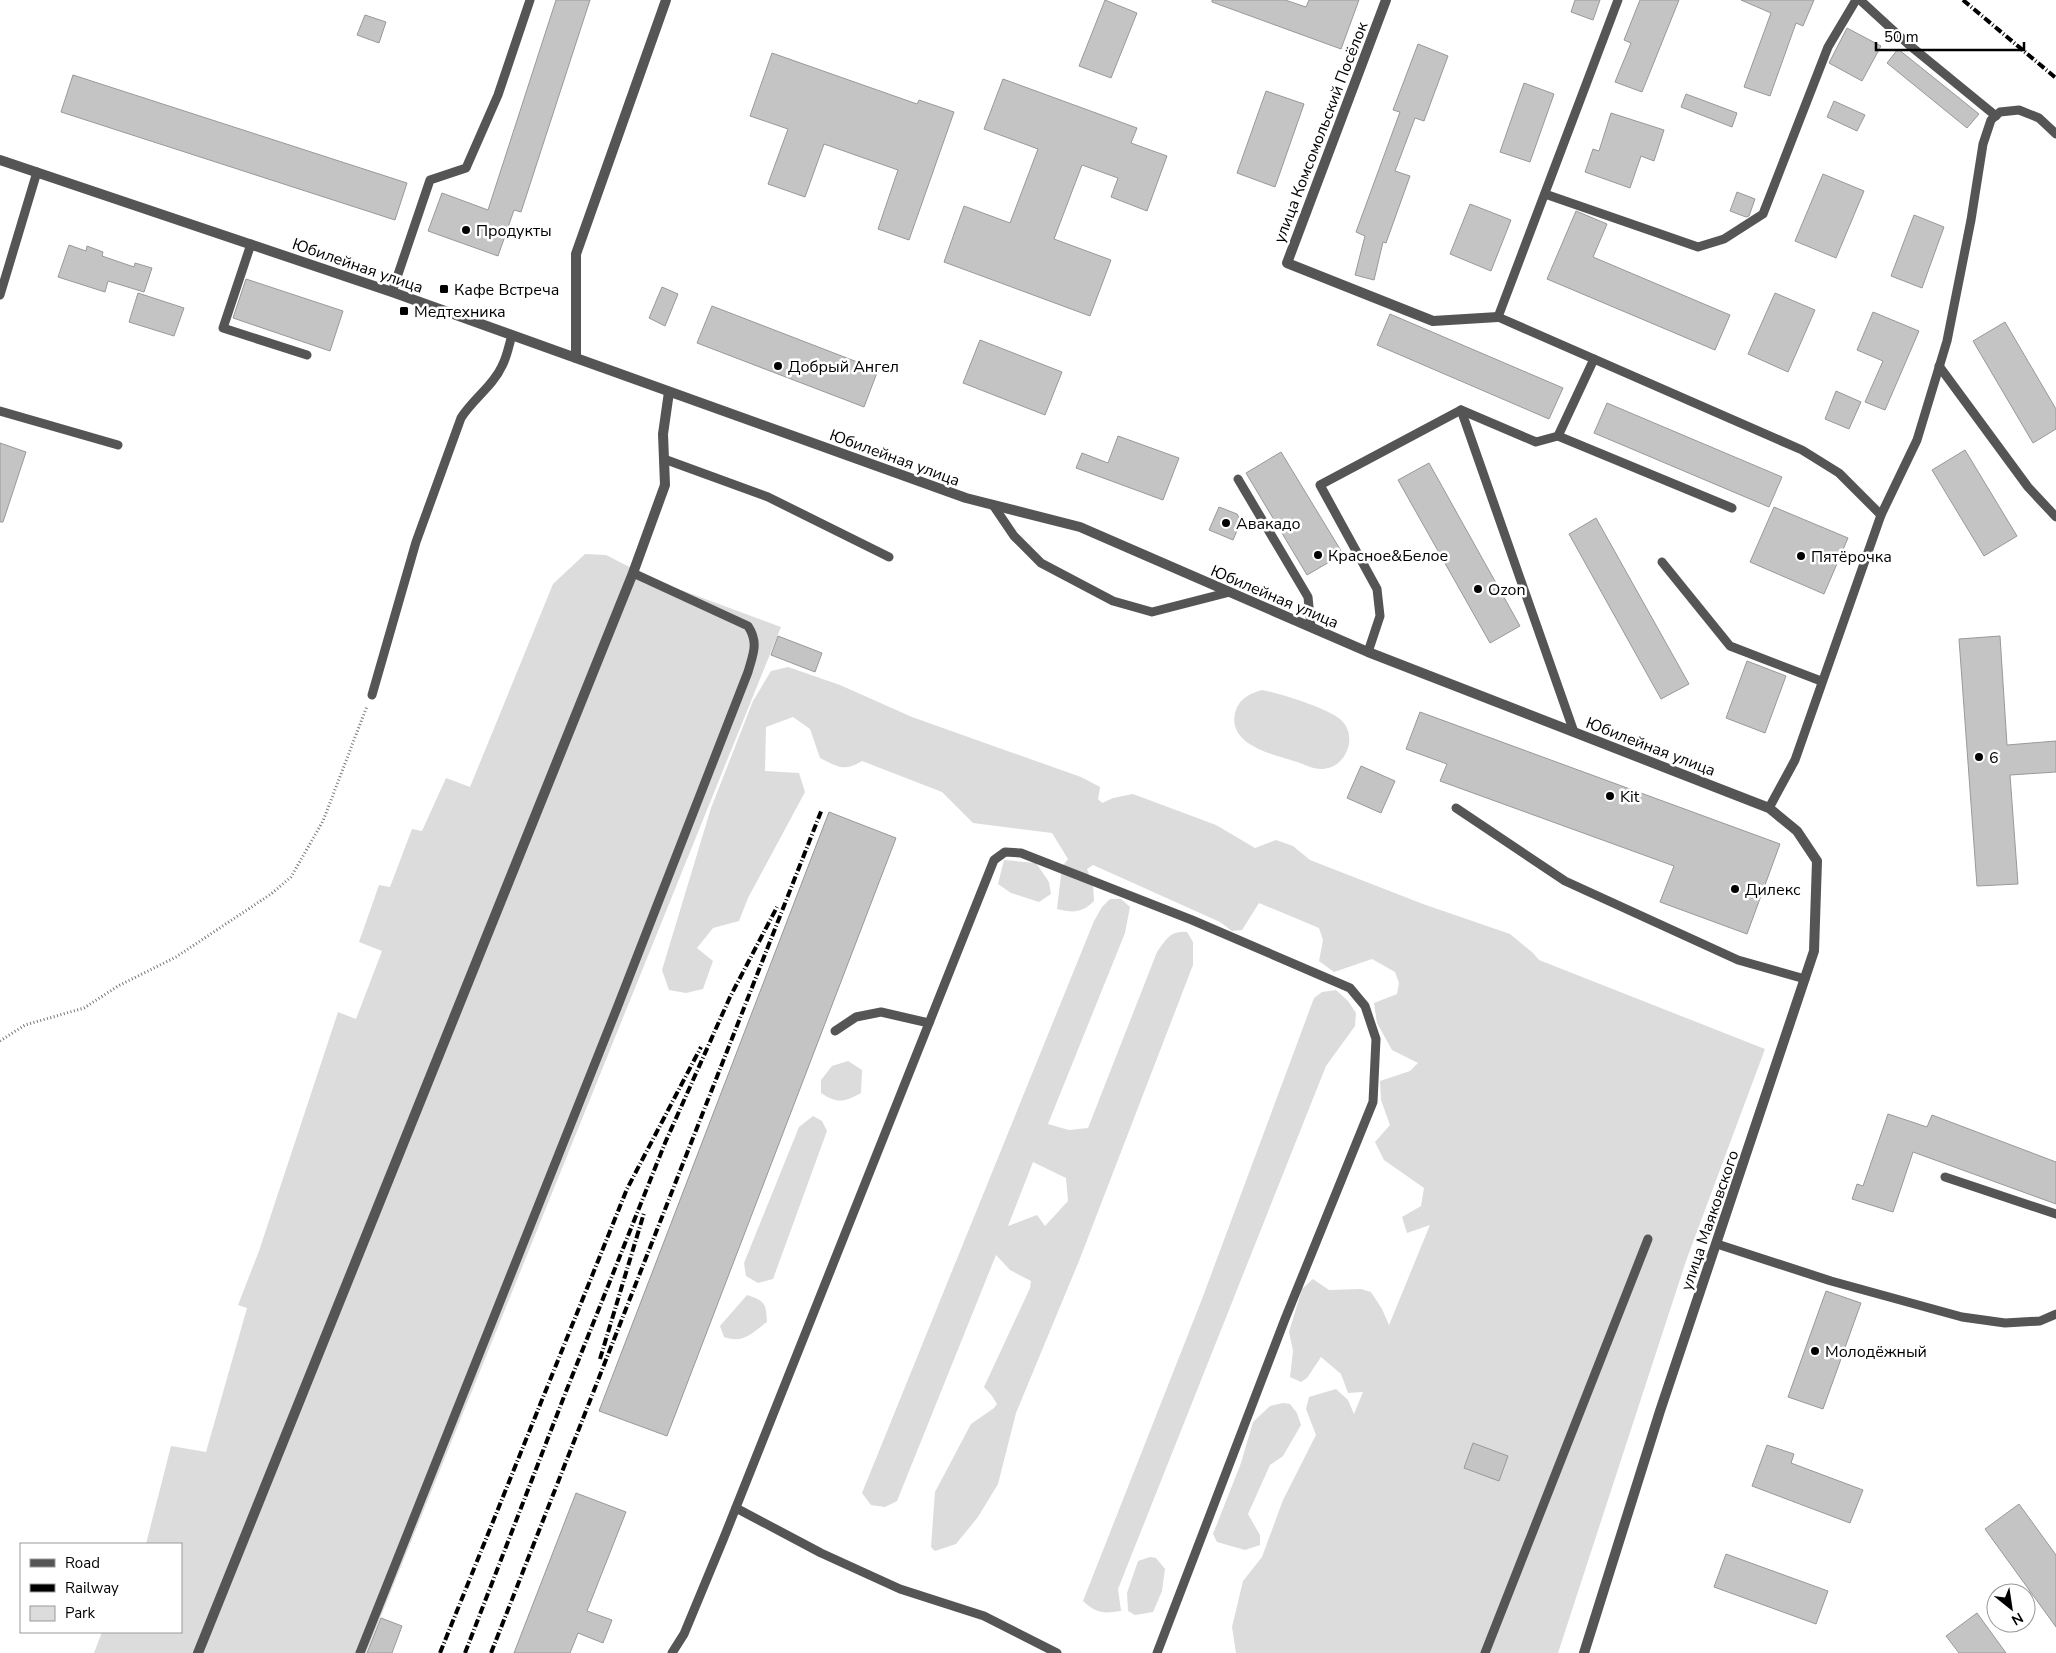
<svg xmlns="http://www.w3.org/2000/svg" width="2056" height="1653" viewBox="0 0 2056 1653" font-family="'Nunito Sans',sans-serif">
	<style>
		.green { fill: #dcdcdc; fill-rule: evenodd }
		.building { fill: #c4c4c4; stroke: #999 }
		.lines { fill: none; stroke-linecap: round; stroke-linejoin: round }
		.path { stroke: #777; stroke-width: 3; stroke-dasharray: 1 2.5; stroke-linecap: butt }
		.service { stroke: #555; stroke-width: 9 }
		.minor { stroke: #555; stroke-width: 10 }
		.tertiary { stroke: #555; stroke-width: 10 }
		.rail { stroke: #000; stroke-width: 4; stroke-dasharray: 8 2.5 1 2.5; stroke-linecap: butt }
		.poi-dot { fill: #000; stroke: #fff; stroke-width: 2 }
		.labels { text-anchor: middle; stroke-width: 5; stroke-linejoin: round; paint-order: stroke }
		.street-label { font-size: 16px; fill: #000; stroke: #fff }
		.poi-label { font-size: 16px; fill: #000; stroke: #fff; text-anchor: start }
	</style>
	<rect width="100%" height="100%" fill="#fff"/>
	<g class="green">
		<polygon points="585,554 606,555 657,581 781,627 366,1653 94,1653 102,1632 181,1632 181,1544 146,1544 171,1446 206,1452 247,1308 238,1305 259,1251 338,1012 356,1019 382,951 359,942 379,885 390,887 412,829 422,831 446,778 470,787 553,584"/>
		<path d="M788,667L840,685L912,717L1081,777L1100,787L1098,799L1102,803L1113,798L1133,794L1216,825L1255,848L1276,840L1293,846L1310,860L1423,904L1510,934L1533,953L1539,960L1765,1049L1686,1261L1558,1653H1236L1232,1627L1243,1581L1262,1557L1283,1500L1316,1435L1306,1409L1309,1397L1336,1389L1348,1400L1354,1414L1363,1392L1348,1393L1341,1374L1321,1357L1307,1378L1301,1382L1290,1377L1293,1351L1289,1332L1302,1289L1313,1279L1329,1290L1361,1289L1371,1292L1382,1309L1389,1325L1430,1225L1407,1233L1402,1217L1421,1206L1424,1188L1384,1160L1375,1142L1390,1125L1381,1100L1380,1081L1410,1071L1418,1063L1392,1050L1377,1023L1374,1003L1397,994L1399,983L1395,972L1372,959L1334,972L1319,961L1323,940L1319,928L1259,903L1242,930L1232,931L1220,922L1093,865L1087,869L1093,885L1094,901C1082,913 1073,913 1057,909L1062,867L1068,859L1052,833L973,823L942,792L862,761C844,772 838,767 820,758L810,729L793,717L766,727L765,771L799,773L805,792L748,898L739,921L713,928L697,948L713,961L703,989L686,993L669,990L662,970L711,808L753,701L771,671Z"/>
		<path d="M1262,690C1279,693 1327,708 1340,719C1359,735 1347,768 1322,769C1315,769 1307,766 1300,763C1277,755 1224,746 1236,710C1240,698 1251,693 1262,690Z"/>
		<polygon points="1004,860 1036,863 1049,882 1051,894 1039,902 1011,893 998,884"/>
		<path d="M1110,899H1121L1130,907L1125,933L1048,1124L1069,1130L1088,1128L1157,952C1166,939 1171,930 1187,932L1193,942V965L1079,1261L1016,1413L998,1484L978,1517L956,1544L935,1551L931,1547L935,1492L971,1424L994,1408L997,1404L992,1396L984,1387L1030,1288L1031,1281L1010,1270L996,1255L897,1501L885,1507L871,1505L862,1493L1094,921L1102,907ZM1033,1162L1066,1178L1068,1201L1045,1226L1037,1215L1008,1226Z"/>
		<path d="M1336,990L1348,1001L1356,1013L1355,1026L1326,1066L1118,1589L1121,1611C1102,1614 1096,1613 1083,1601L1202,1299L1314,998L1322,992Z"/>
		<path d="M848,1061L862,1070L861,1093C844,1102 838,1104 821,1093V1080L832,1066Z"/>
		<polygon points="813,1116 822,1121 827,1131 773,1279 758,1283 746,1276 744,1263 799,1127"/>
		<path d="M747,1295C765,1301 766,1303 767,1322C751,1333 744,1344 724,1337L720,1326Z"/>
		<polygon points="1283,1403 1290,1404 1297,1413 1301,1425 1283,1456 1270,1465 1248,1514 1260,1535 1260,1545 1245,1550 1217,1542 1213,1534 1241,1463 1253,1422 1270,1406"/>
		<polygon points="1150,1557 1156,1558 1165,1569 1162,1591 1153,1612 1135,1615 1128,1611 1127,1593 1138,1561"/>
	</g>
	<g class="building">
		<polygon points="556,0 590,0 521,212 514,210 498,256 428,231 442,193 488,210"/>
		<polygon points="1105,0 1137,13 1111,78 1079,66"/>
		<polygon points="1212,0 1285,0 1306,7 1309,0 1359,0 1341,49 1212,2"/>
		<polygon points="1575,0 1600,0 1593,20 1571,12"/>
		<polygon points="1640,0 1679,0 1642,92 1615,82 1631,43 1624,40"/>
		<polygon points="1741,0 1814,0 1803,26 1796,23 1770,96 1744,87 1771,13"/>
		<polygon points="365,15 386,22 379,43 357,35"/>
		<polygon points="1847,28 1881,46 1862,81 1829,63"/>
		<polygon points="1418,44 1448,56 1424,121 1415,118 1395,171 1410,176 1386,243 1383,242 1374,280 1355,275 1365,236 1356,232 1400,112 1393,110"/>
		<polygon points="1898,49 1979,114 1967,128 1887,63"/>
		<polygon points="772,53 917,104 919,100 954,112 909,240 878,229 898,170 824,144 805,197 768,184 788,129 750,116"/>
		<polygon points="73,75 407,183 395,220 61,112"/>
		<polygon points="1003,79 1137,128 1131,143 1167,156 1147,211 1111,197 1118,178 1082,165 1054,239 1111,260 1090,316 944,262 964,206 1010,223 1038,149 984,129"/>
		<polygon points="1524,83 1554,94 1530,162 1500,152"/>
		<polygon points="1266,91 1304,104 1275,187 1237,173"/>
		<polygon points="1686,94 1737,113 1732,127 1681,107"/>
		<polygon points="1834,101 1865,115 1857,131 1827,117"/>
		<polygon points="1611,113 1664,130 1654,161 1641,156 1630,188 1585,172 1593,149 1599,151"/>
		<polygon points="1823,174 1864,191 1836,258 1795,241"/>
		<polygon points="1737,192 1755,199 1749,216 1746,217 1730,211"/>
		<polygon points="1470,204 1511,220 1491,271 1450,254"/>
		<polygon points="1576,211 1607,224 1593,257 1730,315 1715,350 1547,279"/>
		<polygon points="1914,215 1944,227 1922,288 1891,276"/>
		<polygon points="69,245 86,251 87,246 103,252 102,256 134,267 135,263 152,268 144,292 108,281 105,292 58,277"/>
		<polygon points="246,279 343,311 330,351 233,318"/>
		<polygon points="662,287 678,294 665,326 649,318"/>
		<polygon points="138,293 184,308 174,336 129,322"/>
		<polygon points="1775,293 1815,310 1788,372 1748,354"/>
		<polygon points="712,306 878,370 864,407 697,343"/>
		<polygon points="1873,312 1919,331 1885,410 1865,402 1883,361 1857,350"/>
		<polygon points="1390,314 1563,388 1549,419 1377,345"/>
		<polygon points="2005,322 2056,409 2056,429 2033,443 1973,341"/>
		<polygon points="980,340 1062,372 1045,415 963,383"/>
		<polygon points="1836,391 1861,402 1849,429 1825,419"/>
		<polygon points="1607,403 1782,477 1769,507 1594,433"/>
		<polygon points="1118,436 1179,458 1163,500 1076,468 1082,453 1108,463"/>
		<polygon points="0,443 26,452 3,522 0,522"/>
		<polygon points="1965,450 2017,536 1984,556 1932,470"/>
		<polygon points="1281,452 1343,554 1307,575 1246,473"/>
		<polygon points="1429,463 1520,626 1490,643 1398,480"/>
		<polygon points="1219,507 1237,514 1241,521 1233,540 1209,530"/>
		<polygon points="1774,507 1848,538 1824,594 1750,562"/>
		<polygon points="1596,518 1689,684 1661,699 1569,534"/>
		<polygon points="778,636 822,653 815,672 771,655"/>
		<polygon points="2000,636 2007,745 2056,741 2056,772 2010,775 2018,884 1977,886 1959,639"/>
		<polygon points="1747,661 1786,676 1765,733 1726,718"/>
		<polygon points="1420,712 1780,844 1747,934 1660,902 1674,866 1440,781 1447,764 1406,749"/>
		<polygon points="1361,766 1395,781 1381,813 1347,798"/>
		<polygon points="829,812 896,838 667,1436 599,1411"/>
		<polygon points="1888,1114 1927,1127 1932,1115 2056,1162 2056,1204 1913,1152 1893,1212 1852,1199 1857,1184 1863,1186"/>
		<polygon points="1826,1291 1861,1303 1823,1409 1788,1397"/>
		<polygon points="1473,1443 1508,1456 1499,1481 1464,1468"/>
		<polygon points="1767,1445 1794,1454 1791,1463 1863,1490 1850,1523 1752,1486"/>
		<polygon points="576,1493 626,1512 587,1611 612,1620 603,1643 578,1633 570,1653 514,1653"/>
		<polygon points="2019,1504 2056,1555 2056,1627 1985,1529"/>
		<polygon points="1726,1554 1828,1591 1816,1624 1714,1587"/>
		<polygon points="1977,1613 2006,1653 1959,1653 1946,1636"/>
		<polygon points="381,1618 402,1626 392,1653 367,1653"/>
	</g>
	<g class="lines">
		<polyline class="path" points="0,1041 25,1025 84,1008 118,986 176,957 271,894 291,877 323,821 367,706"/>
		<g class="service">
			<polyline points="1618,0 1498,317 1802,450 1839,473 1881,515"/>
			<polyline points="1860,0 1908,44 1996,116"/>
			<polyline points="1545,194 1698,247 1724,239 1763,214 1828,47 1856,0"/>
			<polyline points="251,244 223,328 307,355"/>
			<polyline points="392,292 430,180 466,168 498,95 530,0"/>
			<polyline points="0,295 37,172"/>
			<polyline points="1939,366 2028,487 2056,517"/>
			<polyline points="1461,410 1574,732"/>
			<polyline points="1461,410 1536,442 1558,436 1594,359"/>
			<polyline points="0,411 118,445"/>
			<polyline points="1558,436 1732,508"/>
			<polyline points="664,459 768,497 889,557"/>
			<polyline points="1238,479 1308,597 1311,627"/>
			<polyline points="993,505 1014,536 1041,563 1113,601 1152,612 1230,592"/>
			<polyline points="1662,562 1730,646 1821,681"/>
			<polyline points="1368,652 1380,616 1377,589 1320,485 1461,410"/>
			<path d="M372,695L416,542L461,418C473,399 493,386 502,366C507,357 509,345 512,335"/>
			<polyline points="1456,808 1565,881 1738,960 1805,979"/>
			<polyline points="1769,808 1795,760 1881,515 1917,440 1947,341 1971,220 1983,144 1991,120 2000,112 2019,110 2039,118 2056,134"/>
			<polyline points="835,1031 856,1017 881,1012 929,1023"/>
			<polyline points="1945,1177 2056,1214"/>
			<polyline points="1717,1244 1831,1281 1962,1317 2005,1323 2040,1321 2056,1314"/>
			<polyline points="736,1508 821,1553 900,1589 984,1616 1057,1653"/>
			<path d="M360,1653L617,1008L748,672C753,654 759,643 748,626L633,573"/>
			<polyline points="672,1653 684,1634 723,1540 994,860 1005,852 1021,853 1192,920 1350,988 1365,1006 1376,1039 1373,1102 1285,1319 1157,1653"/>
			<polyline points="1485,1653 1648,1239"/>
		</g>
		<g class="minor">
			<polyline points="1386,0 1287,263 1433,321 1498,317"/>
			<polyline points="576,358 576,254 666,0"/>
			<polyline points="198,1653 633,573 665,485 663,434 669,392"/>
		</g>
		<polyline class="tertiary" points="0,160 392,292 966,498 1080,527 1368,652 1769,808 1797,831 1817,861 1814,951 1660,1411 1584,1653"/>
		<g class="rail">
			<polyline points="1963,0 2056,78"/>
			<polyline points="600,1359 644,1213"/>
			<polyline points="440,1653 627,1189 701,1047"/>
			<polyline points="465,1653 565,1394 665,1143 730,997 777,907"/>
			<polyline points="491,1653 822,809"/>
		</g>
	</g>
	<g class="poi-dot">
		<circle cx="466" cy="230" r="5"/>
		<rect x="439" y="284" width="10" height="10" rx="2.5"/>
		<rect x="399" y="306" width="10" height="10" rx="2.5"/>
		<circle cx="778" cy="366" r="5"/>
		<circle cx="1226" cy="523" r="5"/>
		<circle cx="1318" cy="555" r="5"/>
		<circle cx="1801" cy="556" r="5"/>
		<circle cx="1478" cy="589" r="5"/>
		<circle cx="1979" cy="757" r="5"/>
		<circle cx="1610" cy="796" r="5"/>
		<circle cx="1735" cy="889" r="5"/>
		<circle cx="1815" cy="1351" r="5"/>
	</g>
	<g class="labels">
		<g class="street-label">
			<text transform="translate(1320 132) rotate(-69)" y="6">улица Комсомольский Посёлок</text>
			<text transform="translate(358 265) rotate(19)" y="6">Юбилейная улица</text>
			<text transform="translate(895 457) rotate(20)" y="6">Юбилейная улица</text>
			<text transform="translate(1275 596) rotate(23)" y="6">Юбилейная улица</text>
			<text transform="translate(1651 746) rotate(21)" y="6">Юбилейная улица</text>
			<text transform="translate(1709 1220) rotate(-71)" y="6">улица Маяковского</text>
		</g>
		<g class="poi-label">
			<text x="476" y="236">Продукты</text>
			<text x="454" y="295">Кафе Встреча</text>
			<text x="414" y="317">Медтехника</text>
			<text x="788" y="372">Добрый Ангел</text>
			<text x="1236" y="529">Авакадо</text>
			<text x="1328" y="561">Красное&amp;Белое</text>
			<text x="1811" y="562">Пятёрочка</text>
			<text x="1488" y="595">Ozon</text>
			<text x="1989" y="763">6</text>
			<text x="1620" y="802">Kit</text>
			<text x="1745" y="895">Дилекс</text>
			<text x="1825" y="1357">Молодёжный</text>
		</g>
	</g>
	<rect x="20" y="1543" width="162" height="90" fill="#ffffff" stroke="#999999"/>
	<rect x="30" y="1559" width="25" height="8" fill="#555555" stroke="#999999"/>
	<text x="65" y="1568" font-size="15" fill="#000000">Road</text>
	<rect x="30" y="1584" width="25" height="8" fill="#000000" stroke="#999999"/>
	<text x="65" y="1593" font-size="15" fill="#000000">Railway</text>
	<rect x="30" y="1606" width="25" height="15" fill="#dcdcdc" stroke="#999999"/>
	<text x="65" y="1618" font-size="15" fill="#000000">Park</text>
	<g transform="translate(2011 1608) rotate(150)"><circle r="24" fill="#ffffff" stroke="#999999"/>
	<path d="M0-4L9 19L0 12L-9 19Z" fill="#000000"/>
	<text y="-8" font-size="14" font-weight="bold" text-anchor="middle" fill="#000000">N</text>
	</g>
	<path d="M1876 42v8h148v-8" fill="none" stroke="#000000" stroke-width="2.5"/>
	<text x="1884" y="42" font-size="15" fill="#000000" stroke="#ffffff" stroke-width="4" paint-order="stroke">50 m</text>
</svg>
